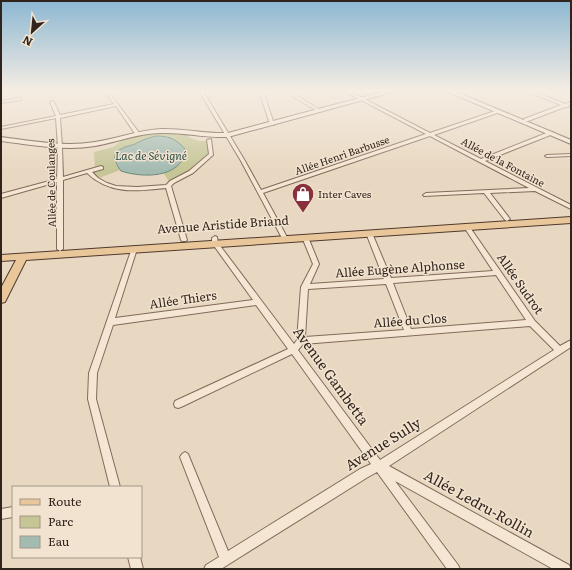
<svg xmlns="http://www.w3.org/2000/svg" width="572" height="570" viewBox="0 0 572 570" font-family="Literata,serif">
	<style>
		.green { fill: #c5c596 }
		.water { fill: #a3bbb1; stroke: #6b887d }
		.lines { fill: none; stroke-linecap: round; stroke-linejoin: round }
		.street-casing { stroke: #806a5a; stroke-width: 2 }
		.secondary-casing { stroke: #624b3d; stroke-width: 2 }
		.primary-casing { stroke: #4e392e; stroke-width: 2 }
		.street { fill: #f5e6d3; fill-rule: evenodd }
		.secondary { fill: #f5e6d3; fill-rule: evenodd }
		.primary { fill: #e9c79b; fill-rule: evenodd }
		.labels { text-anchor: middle; stroke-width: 3; stroke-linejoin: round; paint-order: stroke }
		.far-street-label { font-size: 10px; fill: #31241d; stroke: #f1e3cf }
		.far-poi-label { font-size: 10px; fill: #31241d; stroke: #f1e3cf; text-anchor: start }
		.far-water-label { font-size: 11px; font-style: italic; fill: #2e4f49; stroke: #f1e3cf }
		.street-label { font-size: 12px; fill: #31241d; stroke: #f1e3cf }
		.near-street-label { font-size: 14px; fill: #31241d; stroke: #f1e3cf }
	</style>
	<rect width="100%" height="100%" fill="#e9d8c1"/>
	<polygon class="green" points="166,132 187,135 189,136 188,137 199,141 207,141 209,154 189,171 169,182 163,172 168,171 140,141 134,145 122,148 115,163 120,170 99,178 93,172 95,171 94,152 113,147 125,138 145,134"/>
	<path class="water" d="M156,136C170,136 176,139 186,150C181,179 142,178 121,171C115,163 110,153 123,148C126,146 131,146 135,144C142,140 148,138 156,136Z"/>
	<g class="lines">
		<g class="street-casing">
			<g id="street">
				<path d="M104,91H108L140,134L136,135L116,106L60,118L62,147L63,177L101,166L103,167V169L92,172L98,178L107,183L116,186L137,187L166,185L170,181L189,171L209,154L207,140L211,139L213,155L193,173L174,183L171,186L187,240L186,241H182L181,240L166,188C137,191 110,195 87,173L63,180V249L60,251L57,249V182L1,198V194L57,179L58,147L56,118L1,129V127L56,116L50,102L52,101L54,102L60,115L114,104Z"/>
				<polygon points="199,91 203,91 245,161 261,190 426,134 344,91 349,91 430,133 498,110 500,110 500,112 434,135 481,159 549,132 553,132 553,134 485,161 571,205 571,209 535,191 490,193 510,219 507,221 505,220 484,193 424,196 423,195 426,193 529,188 430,136 263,193 288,239 287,240 283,240 241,161"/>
				<polygon points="259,91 263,91 274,124 274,125 270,124"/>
				<polygon points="526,91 532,91 565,104 571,102 571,104 569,105 568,107 565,107 528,121 524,121 524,119 561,105"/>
				<polygon points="292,94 294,94 322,111 319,112 292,96"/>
				<polygon points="20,98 21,98 21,100 1,103 1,101"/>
				<polygon points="571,154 571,156 547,157 545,156 547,155"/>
				<path d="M467,225L469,226L535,321L560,346L571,340V347L389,466L569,565L571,569H553L395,481L458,565L460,569H447L377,472L368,477L221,569H204L206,565L219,557L180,457L182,454L185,452L188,454L228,551L360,469L371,464L292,354L181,407L178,408L175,407L174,404L175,401L288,349L256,305L113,325L97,373L96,399L120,487H110L88,399L89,373L132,248H136L137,249L115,318L253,300L212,243V238L215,236L217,237L218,243L294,344L297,340L301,287L313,264L302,237L303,236L305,235L308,237L319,264L310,284L384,279L366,233L369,231L372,233L391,278L493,271L464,227ZM496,275L526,320L411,329L393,283ZM386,284L404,330L305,337L308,289ZM530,326L554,350L380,460L298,350L303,344Z"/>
				<polygon points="13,507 13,517 1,519 1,509"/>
				<polygon points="128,557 140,557 143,569 131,569"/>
			</g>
		</g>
		<g class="secondary-casing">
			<g id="secondary">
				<path d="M386,91H396L228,137C205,138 183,132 161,133C139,133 117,142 95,146C64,151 32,145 1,141V137C32,141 64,147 95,142C117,139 138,130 161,129C183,128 205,134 228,133Z"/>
				<polygon points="446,91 454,91 571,140 571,144"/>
			</g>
		</g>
		<g class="primary-casing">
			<polygon id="primary" points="571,217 571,223 26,260 5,302 1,303 1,288 16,260 1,261 1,255"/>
		</g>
		<use href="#street" class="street"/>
		<use href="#secondary" class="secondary"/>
		<use href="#primary" class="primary"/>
	</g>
	<linearGradient id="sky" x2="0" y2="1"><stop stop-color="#8cb7d2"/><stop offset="0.53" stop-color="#f5ede3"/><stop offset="1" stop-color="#f5ede3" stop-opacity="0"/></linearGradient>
	<rect width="572" height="171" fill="url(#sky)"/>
	<defs>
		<g id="shop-pin" transform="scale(1.15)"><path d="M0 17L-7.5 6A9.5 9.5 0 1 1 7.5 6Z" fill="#89303c" stroke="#f1e3cf"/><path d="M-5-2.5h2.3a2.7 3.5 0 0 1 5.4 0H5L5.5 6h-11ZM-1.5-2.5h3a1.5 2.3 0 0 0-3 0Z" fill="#fff"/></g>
	</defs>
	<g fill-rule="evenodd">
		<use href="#shop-pin" x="303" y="194"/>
	</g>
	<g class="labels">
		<g class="far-street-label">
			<text transform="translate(342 155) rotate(-19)" y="4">Allée Henri Barbusse</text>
			<text transform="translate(503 162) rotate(28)" y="4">Allée de la Fontaine</text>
			<text transform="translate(51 183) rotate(-91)" y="4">Allée de Coulanges</text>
		</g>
		<g class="far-poi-label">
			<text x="318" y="198">Inter Caves</text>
		</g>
		<g class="far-water-label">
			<text x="151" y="160">Lac de Sévigné</text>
		</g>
		<g class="street-label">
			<text transform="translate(223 225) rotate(-4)" y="4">Avenue Aristide Briand</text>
			<text transform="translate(400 269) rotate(-4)" y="4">Allée Eugène Alphonse</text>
			<text transform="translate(520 284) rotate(55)" y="4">Allée Sudrot</text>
			<text transform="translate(183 300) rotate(-8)" y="4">Allée Thiers</text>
			<text transform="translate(410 321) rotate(-4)" y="4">Allée du Clos</text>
		</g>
		<g class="near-street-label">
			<text transform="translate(331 376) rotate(54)" y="5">Avenue Gambetta</text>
			<text transform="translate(383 444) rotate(-32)" y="5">Avenue Sully</text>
			<text transform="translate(479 504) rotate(29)" y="5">Allée Ledru-Rollin</text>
		</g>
	</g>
	<rect width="572" height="570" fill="none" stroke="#31241d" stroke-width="4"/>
	<rect x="12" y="486" width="130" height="72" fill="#f1e3cf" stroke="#a49788"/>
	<rect x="20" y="499" width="20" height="6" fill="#e9c79b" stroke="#a49788"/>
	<text x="48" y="506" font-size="12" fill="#31241d">Route</text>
	<rect x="20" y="516" width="20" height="12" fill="#c5c596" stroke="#a49788"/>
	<text x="48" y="526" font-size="12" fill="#31241d">Parc</text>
	<rect x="20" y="536" width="20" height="12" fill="#a3bbb1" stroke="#a49788"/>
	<text x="48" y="546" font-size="12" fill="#31241d">Eau</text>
	<g transform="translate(32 32) rotate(207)" stroke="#f1e3cf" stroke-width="3" paint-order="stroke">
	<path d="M0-3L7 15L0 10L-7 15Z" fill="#31241d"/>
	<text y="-6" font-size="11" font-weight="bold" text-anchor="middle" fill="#31241d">N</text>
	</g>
</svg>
